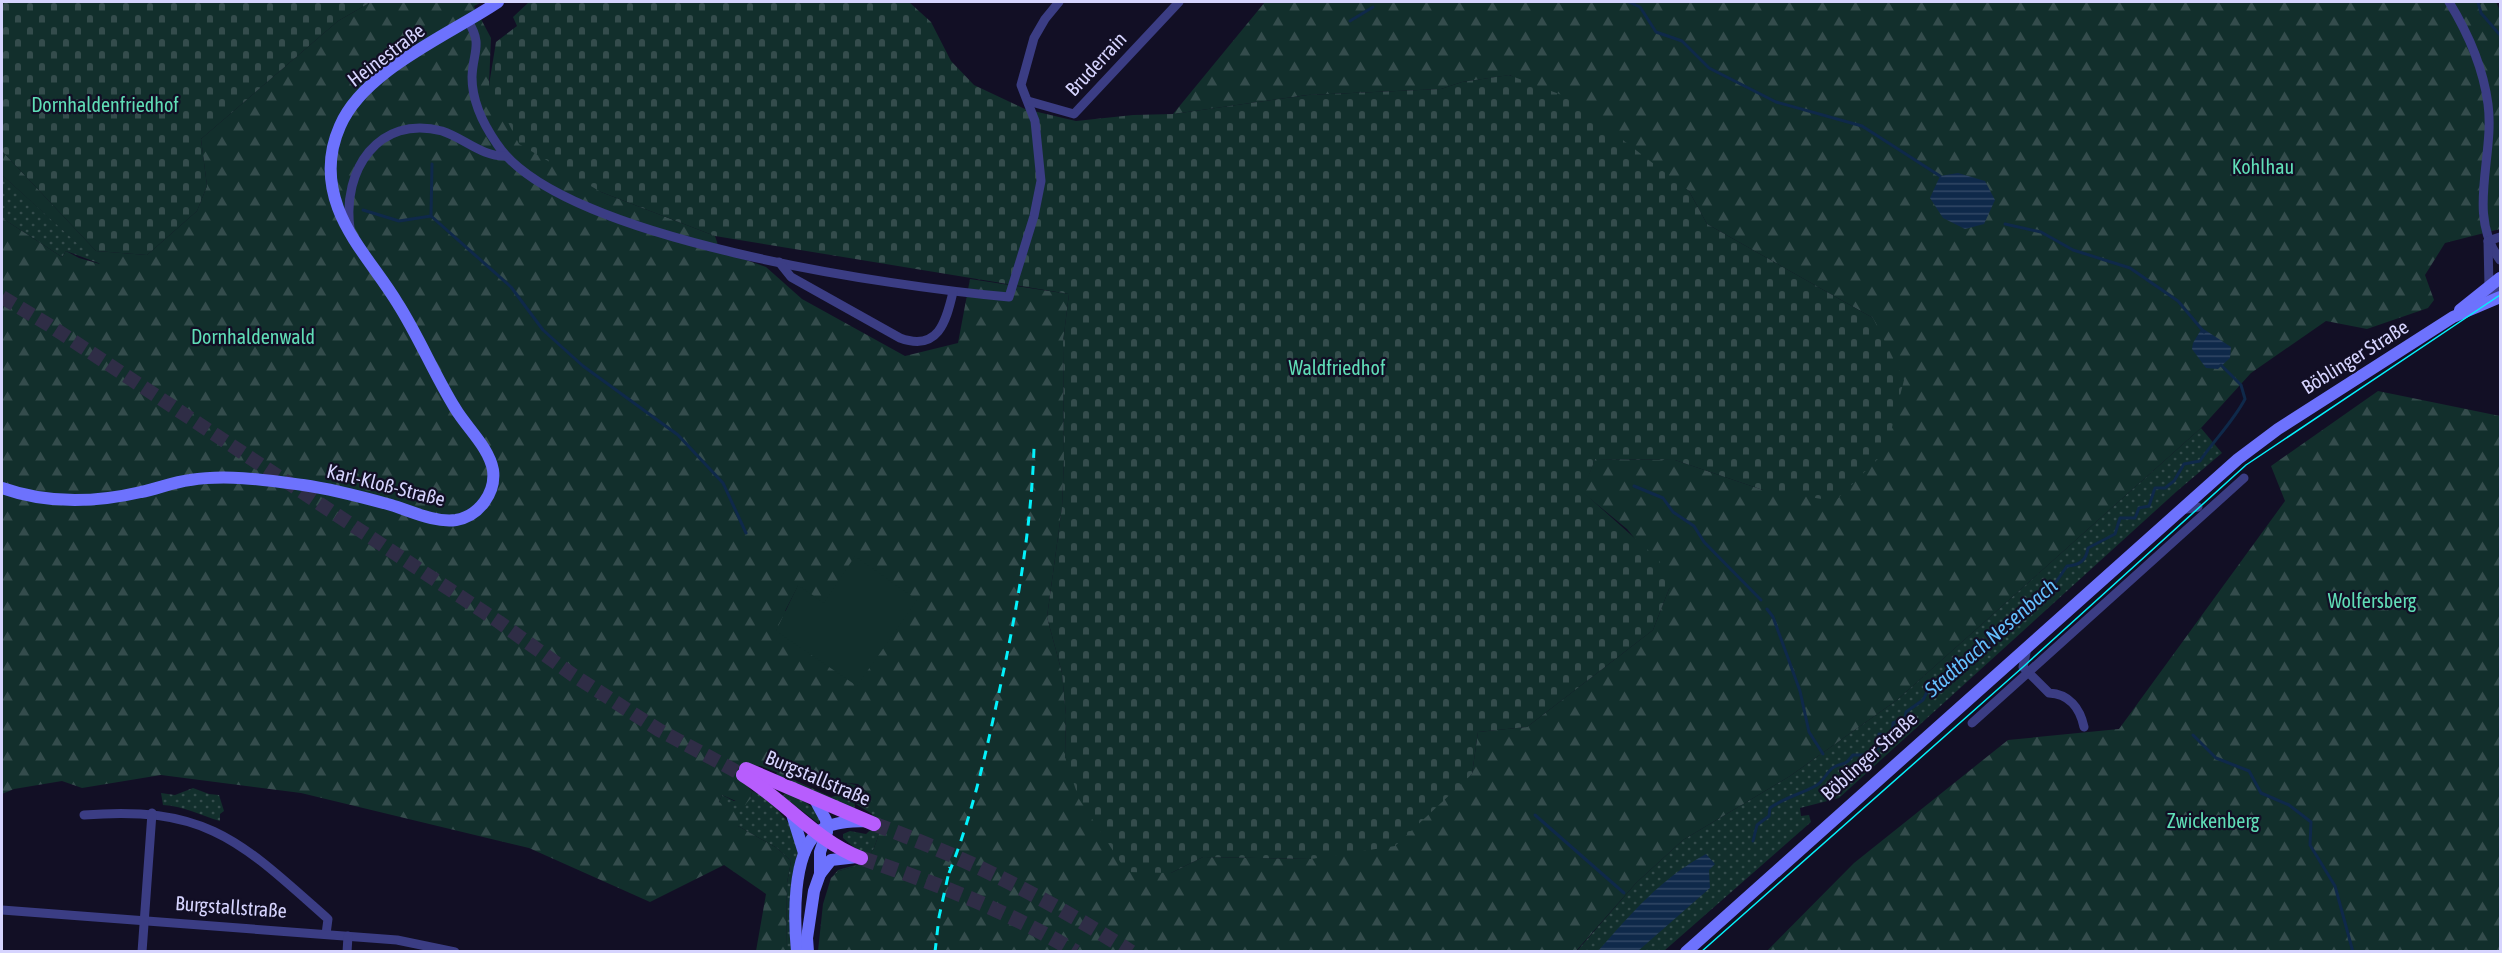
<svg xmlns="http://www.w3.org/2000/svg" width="2502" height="953" viewBox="0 0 2502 953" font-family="'Asap Condensed',sans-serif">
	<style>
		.grass { fill: url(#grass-dots) }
		.forest { fill: url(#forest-firs); fill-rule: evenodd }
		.cemetery { fill: url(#cemetery-stones) }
		.garden { fill: #122f2c }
		.water { fill: url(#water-rules) }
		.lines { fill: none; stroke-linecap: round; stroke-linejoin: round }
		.stream { stroke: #0f294a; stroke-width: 3 }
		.primary-tunnel { stroke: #2f2d46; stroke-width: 14; stroke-dasharray: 14 7; stroke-linecap: butt }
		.trunk-tunnel { stroke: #2f2d46; stroke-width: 15; stroke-dasharray: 15 8; stroke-linecap: butt }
		.minor { stroke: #3b3d84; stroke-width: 9 }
		.secondary { stroke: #6d72fd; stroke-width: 12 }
		.primary { stroke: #b75dfd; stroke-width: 14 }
		.tram { stroke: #04f1fb; stroke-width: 1.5 }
		.rail { stroke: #04f1fb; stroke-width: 3; stroke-dasharray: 9 8; stroke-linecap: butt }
		.labels { text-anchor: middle; stroke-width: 4.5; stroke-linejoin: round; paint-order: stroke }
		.street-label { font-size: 20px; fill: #d6d4fe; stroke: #120f25 }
		.park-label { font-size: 20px; fill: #60deb7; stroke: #120f25 }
		.water-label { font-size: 21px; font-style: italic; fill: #64bffd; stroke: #120f25 }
	</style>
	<defs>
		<pattern id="grass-dots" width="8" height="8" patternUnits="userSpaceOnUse" patternTransform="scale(1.5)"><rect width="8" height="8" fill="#122f2c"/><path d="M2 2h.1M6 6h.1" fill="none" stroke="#344c4c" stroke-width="1.8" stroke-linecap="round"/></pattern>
		<pattern id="forest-firs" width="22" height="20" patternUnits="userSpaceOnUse" patternTransform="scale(1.5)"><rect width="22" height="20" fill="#122f2c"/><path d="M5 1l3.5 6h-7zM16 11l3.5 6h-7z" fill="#344c4c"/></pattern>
		<pattern id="cemetery-stones" width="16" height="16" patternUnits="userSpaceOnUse" patternTransform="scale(1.5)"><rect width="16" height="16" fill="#122f2c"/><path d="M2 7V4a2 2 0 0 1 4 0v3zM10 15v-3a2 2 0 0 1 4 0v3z" fill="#344c4c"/></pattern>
		<pattern id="water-rules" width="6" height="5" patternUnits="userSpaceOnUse" patternTransform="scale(1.5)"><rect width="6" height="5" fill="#0f294a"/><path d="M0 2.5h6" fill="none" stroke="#314765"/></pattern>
	</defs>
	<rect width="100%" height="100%" fill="#120f25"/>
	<g class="grass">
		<polygon points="2,175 101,264 66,251 62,257 2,218"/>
		<polygon points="2201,428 2222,453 2176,492 1839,798 1800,808 1801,816 1809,815 1811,822 1664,951 1576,952 1636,883 1683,840 1790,776 1897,700"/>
		<path d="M777,772L831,797L839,795L847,783C868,786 877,804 883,823L874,848L864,864L839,871L831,878L838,870L859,864L862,854L843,838V834L850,831L866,834L874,827L872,814L856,804H862L864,797L849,787L856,796L854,810L776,777Z"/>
		<path d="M193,788L209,794L219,795L224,811L220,814V821C202,816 184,806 163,805L161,793L175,795Z"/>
		<polygon points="752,791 767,798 793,828 799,853 794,951 786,950 787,883 791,861 777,848 738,826 719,802 722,795 734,801 751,798"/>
		<path d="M785,793C798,798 821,807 819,824L783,796Z"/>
	</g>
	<g class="forest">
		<path d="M371,2H482L474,6L491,38L489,85L601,192L715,236L720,251L766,267L802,299L905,356L958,343L970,279L1069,294L1063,342L1064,459L1062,507L1047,617L1062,673L1066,715L1065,757L1171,873L1203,857L1311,859L1472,774L1478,732L1527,727L1653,630L1669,589L1673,586L1627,529L1582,492L1595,459L1675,460L1763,490L1873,318L1707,224L1689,191L1510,75L1462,82L1441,89L1307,95L1173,114L1265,2H2496L2500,11V229L2445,243L2425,275L2434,300L2428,308L2367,329L2326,321L2251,373L2201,428L1897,700L1790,776L1683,840L1636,883L1576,951H818L823,904L831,878L839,871L864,864L874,848L883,823L867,792L858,784L838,782L833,787L822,788L796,773L786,776L761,766L746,765L741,779L752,791L751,798L745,805L722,795L719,802L739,812L738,826L777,848L791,861L787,883L786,951H756L766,894L724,865L650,902L529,848L301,793L161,775L82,788L62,781L14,789L2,794V218L62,257L66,251L79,258L100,264L2,175V151L96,251L147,255L197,211L207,186L201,139L338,21ZM798,586L824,604L785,611Z"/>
		<polygon points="2378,391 2500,416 2500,951 1767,951 1854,863 2008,740 2119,729 2285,501 2271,466"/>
	</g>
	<g class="cemetery">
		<polygon points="2,2 371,2 338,21 201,139 207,186 197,211 147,255 96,251 2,151"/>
		<polygon points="529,2 909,2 931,22 951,61 974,85 1025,109 1076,121 1133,115 1173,114 1308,95 1441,89 1462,82 1509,75 1567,97 1689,191 1707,224 1873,318 1904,380 1886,451 1835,501 1763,490 1675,460 1595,459 1583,492 1658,559 1674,586 1669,589 1653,630 1527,727 1478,732 1472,774 1395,846 1311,859 1203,857 1171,873 1127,872 1079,799 1065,757 1066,715 1062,673 1047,617 1062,507 1064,459 1063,342 1069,294 715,236 601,192 519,144 489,85 496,42 517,26 513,17"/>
	</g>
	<polygon class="garden" points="855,556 917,600 857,686 776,631 798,585 824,603"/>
	<g class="water">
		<polygon points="1958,173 1985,181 1995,200 1984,224 1965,229 1943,218 1930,198 1940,176"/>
		<polygon points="2202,328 2231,347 2230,358 2218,369 2206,368 2192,349 2193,343"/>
		<path d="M1706,854L1715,864L1709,870L1710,888L1638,951H1598C1632,913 1660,879 1706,854Z"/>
	</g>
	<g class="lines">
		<g class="stream">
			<polyline points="1629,2 1640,7 1656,32 1682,41 1709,68 1776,102 1862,126 1940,176"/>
			<polyline points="2478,2 2481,13 2500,35"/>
			<polyline points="1350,21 1373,7"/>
			<polyline points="432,164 431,216 511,287 543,330 583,366 678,435 723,483 746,533"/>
			<polyline points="363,210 399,221 431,216"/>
			<polyline points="2005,224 2041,232 2073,250 2130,268 2178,301 2204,332"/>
			<polyline points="1634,486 1663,498 1673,512 1694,526 1704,542 1761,600"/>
			<polyline points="1767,609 1773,617 1800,691 1809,732 1823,754"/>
			<polyline points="2193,735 2216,758 2249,771 2261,793 2289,805 2311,822 2310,845 2335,886 2353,952"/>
			<polyline points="1535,815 1624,893"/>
			<path d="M1753,841L1757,825L1769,816L1770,808C1785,797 1802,794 1817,785C1824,781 1827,771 1834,767C1844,762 1844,767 1853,755H1868L1879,747V734L1890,736L1892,733L1893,723L1905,718L1906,712L1923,700L1927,692L1937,691L1941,679C1958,671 1962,662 1978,654L1979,646L1990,643C1998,628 2017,620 2029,608C2037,600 2037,591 2047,585C2049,584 2055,583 2056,582L2067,566C2080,565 2086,561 2088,548L2115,534L2120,518H2135L2139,508L2149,506L2155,488H2165L2174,481L2184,464L2200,461C2214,440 2233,422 2245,399L2241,385L2221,365"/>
		</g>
		<polyline class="primary-tunnel" points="2,297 49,325 499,622 573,675 659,730 743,775"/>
		<g class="trunk-tunnel">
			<path d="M874,824C965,857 1049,899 1131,952"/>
			<path d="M861,858C936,883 1008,911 1076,952"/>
		</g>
		<g class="minor">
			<path d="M2449,2C2468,33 2483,67 2488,104C2495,157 2466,214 2500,260"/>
			<path d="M468,21C483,45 473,51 472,77C472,102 483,124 497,144C560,240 896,287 1009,297L1034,216L1041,181L1035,121L1021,85L1034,38L1045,19L1059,2"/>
			<polyline points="1028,101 1074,114 1179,2"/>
			<path d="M350,228C342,171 378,114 442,131C464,138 482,157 506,156"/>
			<polyline points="2488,241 2489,287"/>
			<polyline points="2488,241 2500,237"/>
			<path d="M779,262L791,277L900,338C938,352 946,322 953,292"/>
			<polyline points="2483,302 2500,286"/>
			<polyline points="2181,510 2198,507"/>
			<path d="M2027,648L2023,667L2049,693C2069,694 2080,708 2084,727"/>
			<polyline points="1972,723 2244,478"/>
			<path d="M84,815C208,805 241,842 328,919L326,934"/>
			<polyline points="2,910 397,940 455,952"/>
			<polyline points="142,952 152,813"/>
			<polyline points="347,952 348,936"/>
		</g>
		<g class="secondary">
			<polyline points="2460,310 2500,278"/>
			<path d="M2,488C47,504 94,503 141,492C157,489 173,482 190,480C227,474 266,480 303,485C332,489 362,497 391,505C411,511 435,523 456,520C479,516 496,493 493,470C489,447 466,427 455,408C434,374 419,337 398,304C379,272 351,243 338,208C328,181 328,153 340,126C364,70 449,35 498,2"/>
			<polyline points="791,811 804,853"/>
			<polyline points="820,874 831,860 857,857"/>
			<path d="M797,952C794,920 792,856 817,833C830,821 850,822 867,821"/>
			<polyline points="808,952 807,938 814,891 820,874 820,852 827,832 826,820 814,798"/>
			<polyline points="1686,952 2238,459 2278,429 2453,317 2500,297"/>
		</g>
		<g class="primary">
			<polyline points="746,769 874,824"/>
			<path d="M743,775C784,800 816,841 861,858"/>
		</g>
		<polyline class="tram" points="1701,952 2023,667 2246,465 2500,295"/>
		<g class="rail">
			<path d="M949,873C972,816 985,757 998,697C1016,615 1031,532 1034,448"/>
			<polyline points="935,952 939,917 950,867"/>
		</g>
	</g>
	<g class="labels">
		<g class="street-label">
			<text transform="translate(386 55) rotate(-37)" y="7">Heinestraße</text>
			<text transform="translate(1096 64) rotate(-47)" y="7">Bruderrain</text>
			<text transform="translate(2355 357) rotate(-32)" y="7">Böblinger Straße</text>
			<text transform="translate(386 485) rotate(14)" y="7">Karl-Kloß-Straße</text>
			<text transform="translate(1869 756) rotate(-42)" y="7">Böblinger Straße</text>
			<text transform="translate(818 778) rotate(23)" y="7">Burgstallstraße</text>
			<text transform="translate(231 907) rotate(4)" y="7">Burgstallstraße</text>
		</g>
		<g class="park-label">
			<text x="105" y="112">Dornhaldenfriedhof</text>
			<text x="2263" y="174">Kohlhau</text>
			<text x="253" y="344">Dornhaldenwald</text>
			<text x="1337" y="375">Waldfriedhof</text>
			<text x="2372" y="608">Wolfersberg</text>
			<text x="2213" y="828">Zwickenberg</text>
		</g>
		<g class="water-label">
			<text transform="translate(1991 638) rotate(-41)" y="7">Stadtbach Nesenbach</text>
		</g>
	</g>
	<rect width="2502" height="953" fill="none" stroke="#d6d4fe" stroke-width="6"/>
</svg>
